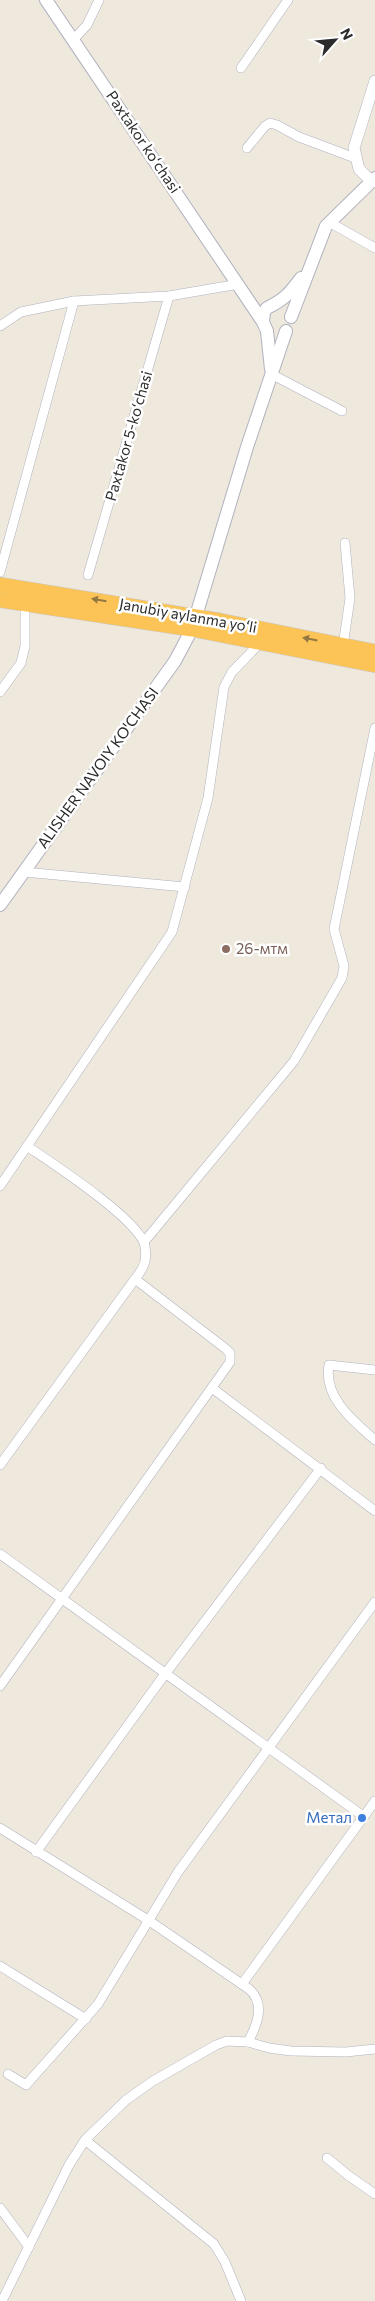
<svg xmlns="http://www.w3.org/2000/svg" width="375" height="2301" viewBox="0 0 375 2301" font-family="Commissioner,sans-serif">
	<style>
		.lines { fill: none; stroke-linecap: round; stroke-linejoin: round }
		.minor-casing { stroke: #b1b2c0; stroke-width: 10 }
		.tertiary-casing { stroke: #b1b2c0; stroke-width: 12 }
		.secondary-casing { stroke: #b1b2c0; stroke-width: 14 }
		.trunk-casing { stroke: #c8c8c8; stroke-width: 16 }
		.minor { stroke: #fff; stroke-width: 9 }
		.tertiary { stroke: #fff; stroke-width: 11 }
		.secondary { stroke: #fff; stroke-width: 12 }
		.trunk { stroke: #fcc457; stroke-width: 15 }
		.oneway { fill: #947841 }
		.education-dot { fill: #8d6e63; stroke: #fff; stroke-width: 2 }
		.shop-dot { fill: #3f7fe0; stroke: #fff; stroke-width: 2 }
		.labels { text-anchor: middle; stroke-width: 5; stroke-linejoin: round; paint-order: stroke }
		.street-label { font-size: 15px; fill: #2b2b2b; stroke: #fff }
		.education-label { font-size: 15px; fill: #785e54; stroke: #fff; text-anchor: start }
		.shop-label { font-size: 15px; fill: #366cbe; stroke: #fff; text-anchor: end }
	</style>
	<rect width="100%" height="100%" fill="#eee8dd"/>
	<g class="lines">
		<g class="minor-casing">
			<g id="minor">
				<polyline points="73,40 87,25 99,0"/>
				<polyline points="241,68 288,0"/>
				<polyline points="247,148 265,126 270,123 277,125 299,137 355,158"/>
				<polyline points="329,222 375,248"/>
				<polyline points="0,326 21,312 74,301 169,296 239,284"/>
				<polyline points="271,374 342,411"/>
				<polyline points="0,572 74,301"/>
				<polyline points="88,575 169,296"/>
				<polyline points="343,646 350,598 345,543"/>
				<polyline points="0,692 21,663 25,646 25,603"/>
				<polyline points="24,872 185,887"/>
				<path d="M27,1146C56,1166 129,1213 144,1242L294,1061L342,978L344,966L334,929L375,728"/>
				<polyline points="0,1186 172,932 208,798 224,687 232,672 261,642"/>
				<path d="M375,1370L329,1365C323,1397 353,1421 375,1440"/>
				<polyline points="212,1388 375,1511"/>
				<polyline points="0,1465 135,1279"/>
				<polyline points="0,1554 363,1816"/>
				<path d="M0,1686L230,1362V1353L226,1349L135,1279C145,1267 148,1258 144,1242"/>
				<path d="M0,1828L148,1920L249,1989C266,2004 257,2025 248,2042"/>
				<polyline points="36,1852 165,1674 321,1468"/>
				<polyline points="0,1966 86,2019"/>
				<polyline points="242,1984 375,1801"/>
				<polyline points="8,2074 26,2085 98,2004 178,1872 375,1602"/>
				<polyline points="85,2140 214,2244 225,2262 241,2301"/>
				<polyline points="327,2158 349,2176 375,2194"/>
				<polyline points="0,2208 29,2247"/>
				<polyline points="2,2301 69,2165 85,2140 126,2100 153,2081 216,2045 227,2041 248,2042 269,2048 291,2051 346,2052 375,2049"/>
			</g>
		</g>
		<g class="tertiary-casing">
			<polyline id="tertiary" points="371,181 359,169 354,148 375,81"/>
		</g>
		<g class="secondary-casing">
			<g id="secondary">
				<polyline points="46,0 263,322"/>
				<polyline points="291,317 326,226 375,178"/>
				<path d="M271,369L267,331L263,322L264,312L267,308C285,299 289,294 301,278"/>
				<polyline points="0,905 175,661 192,629 247,447 286,331"/>
			</g>
		</g>
		<g class="trunk-casing">
			<g id="trunk">
				<polyline points="0,585 221,621 375,652"/>
				<polyline points="0,600 192,629 375,665"/>
			</g>
		</g>
		<use href="#minor" class="minor"/>
		<use href="#tertiary" class="tertiary"/>
		<use href="#secondary" class="secondary"/>
		<use href="#trunk" class="trunk"/>
	</g>
	<defs><path id="oneway-solid" d="M-6-.8H1V-3.2L6.5 0L1 3.2V.8H-6Z" transform="scale(1.25)"/></defs>
	<g class="oneway">
		<use href="#oneway-solid" transform="translate(99 600) rotate(-170)"/>
		<use href="#oneway-solid" transform="translate(310 639) rotate(-169)"/>
	</g>
	<circle class="education-dot" cx="226" cy="949" r="5"/>
	<circle class="shop-dot" cx="362" cy="1818" r="5"/>
	<g class="labels">
		<g class="street-label">
			<text transform="translate(143 142) rotate(56)" y="5">Paxtakor koʻchasi</text>
			<text transform="translate(129 436) rotate(-74)" y="5">Paxtakor 5-koʻchasi</text>
			<text transform="translate(188 616) rotate(10)" y="5">Janubiy aylanma yoʻli</text>
			<text transform="translate(98 768) rotate(-54)" y="5">ALISHER NAVOIY KO'CHASI</text>
		</g>
		<g class="education-label">
			<text x="236" y="954">26-мтм</text>
		</g>
		<g class="shop-label">
			<text x="352" y="1823">Метал</text>
		</g>
	</g>
	<g transform="translate(335 40) rotate(63)" stroke="#ffffff" stroke-width="4" paint-order="stroke">
	<path d="M0-4L9 19L0 12L-9 19Z" fill="#2b2b2b"/>
	<text y="-8" font-size="14" font-weight="bold" text-anchor="middle" fill="#2b2b2b">N</text>
	</g>
</svg>
